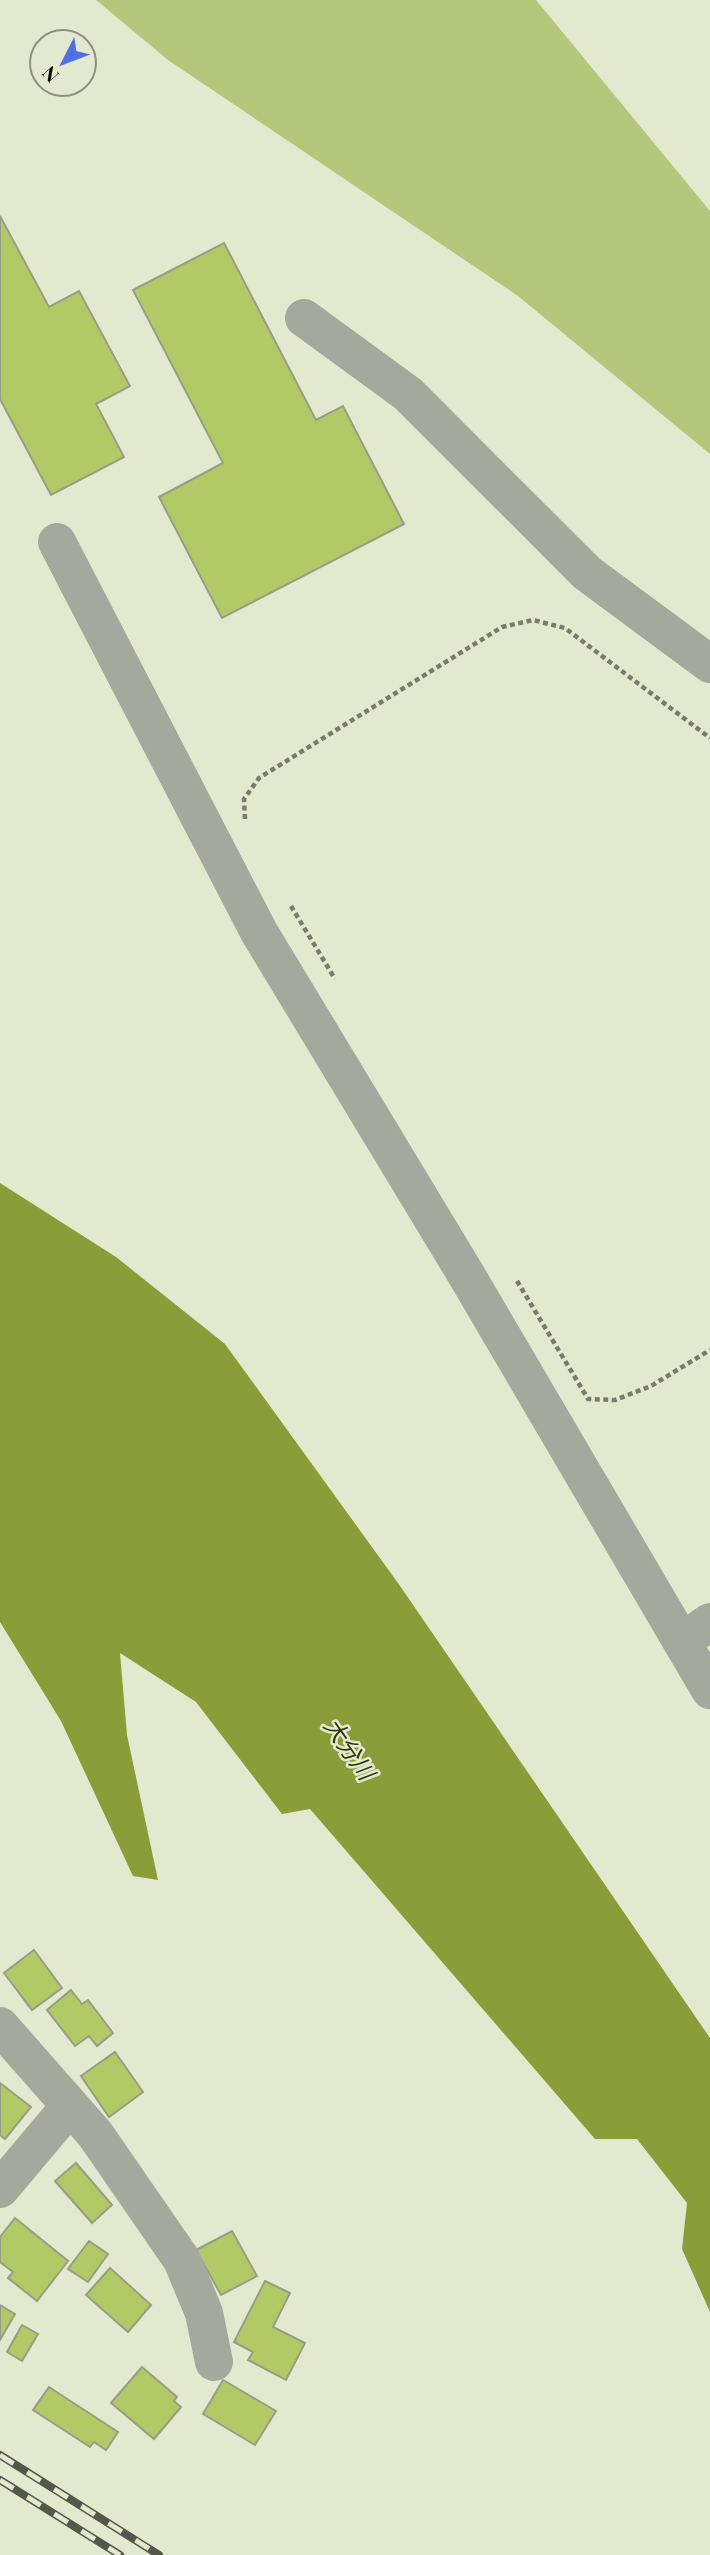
<svg xmlns="http://www.w3.org/2000/svg" width="710" height="2555" viewBox="0 0 710 2555" font-family="'Playfair Display','Noto Sans JP',serif">
	<style>
		.green { fill: #b5c77b }
		.water { fill: #899d38 }
		.building { fill: #b3c965; stroke: #989e86; stroke-width: 2 }
		.lines { fill: none; stroke-linecap: round; stroke-linejoin: round }
		.path { stroke: #787c6b; stroke-width: 4.5; stroke-dasharray: 5 3.5; stroke-linecap: butt }
		.minor { stroke: #a5a89d; stroke-width: 38 }
		.rail-casing { stroke: #54584a; stroke-width: 8 }
		.rail { stroke: #e2e9cf; stroke-width: 5; stroke-dasharray: 16; stroke-linecap: butt }
		.labels { text-anchor: middle; stroke-width: 5; stroke-linejoin: round; paint-order: stroke }
		.water-label { font-size: 23px; font-style: italic; fill: #2f370d; stroke: #e2e9cf }
	</style>
	<rect width="100%" height="100%" fill="#e2e9cf"/>
	<polygon class="green" points="96,0 536,0 710,211 710,454 518,296 168,60"/>
	<polygon class="water" points="0,1183 116,1257 225,1344 398,1583 710,2038 710,2312 682,2249 687,2203 637,2139 595,2139 310,1809 282,1814 196,1702 120,1653 127,1735 158,1880 133,1876 61,1721 0,1622"/>
	<g class="building">
		<polygon points="0,216 49,307 79,291 130,386 96,404 124,457 51,495 0,399"/>
		<polygon points="224,243 316,420 343,406 404,524 222,618 159,497 223,463 133,290"/>
		<polygon points="34,1950 62,1988 32,2010 4,1973"/>
		<polygon points="71,1990 82,2004 88,2000 113,2033 97,2046 89,2036 75,2046 47,2010"/>
		<polygon points="115,2052 143,2092 109,2117 81,2076"/>
		<polygon points="0,2083 31,2107 5,2139 0,2135"/>
		<polygon points="76,2163 112,2205 92,2223 55,2181"/>
		<polygon points="15,2218 68,2261 37,2301 8,2278 13,2272 0,2262 0,2237"/>
		<polygon points="232,2231 257,2276 221,2295 196,2250"/>
		<polygon points="89,2241 108,2254 88,2282 68,2269"/>
		<polygon points="110,2268 151,2305 128,2332 86,2295"/>
		<polygon points="265,2281 290,2293 273,2327 305,2343 286,2380 248,2360 253,2352 234,2342"/>
		<polygon points="0,2305 15,2314 0,2340"/>
		<polygon points="22,2325 38,2334 22,2361 7,2352"/>
		<polygon points="142,2367 177,2397 174,2401 181,2407 154,2439 111,2403"/>
		<polygon points="223,2380 276,2411 255,2445 203,2414"/>
		<polygon points="49,2387 118,2432 106,2450 94,2442 90,2447 33,2410"/>
	</g>
	<g class="lines">
		<g class="path">
			<polyline points="245,819 244,799 259,778 502,627 533,620 565,628 710,738"/>
			<polyline points="291,906 335,979"/>
			<polyline points="517,1281 588,1399 615,1400 651,1386 710,1350"/>
		</g>
		<g class="minor">
			<polyline points="304,318 408,394 587,573 710,664"/>
			<polyline points="57,542 259,932 464,1271 710,1690"/>
			<polyline points="682,1642 710,1622"/>
			<polyline points="0,2026 95,2134 182,2260 204,2313 214,2362"/>
			<polyline points="0,2189 70,2106"/>
		</g>
		<g class="rail-casing">
			<g id="rail">
				<polyline points="0,2455 159,2555"/>
				<polyline points="0,2480 120,2555"/>
			</g>
		</g>
		<use href="#rail" class="rail"/>
	</g>
	<g class="labels">
		<g class="water-label">
			<text transform="translate(349 1749) rotate(55)" y="8">大分川</text>
		</g>
	</g>
	<g transform="translate(63 63) rotate(228)"><circle r="33" fill="#e2e9cf" stroke="#8c917f" stroke-width="2"/>
	<path d="M0-5L12 26L0 18L-12 26Z" fill="#516ee3"/>
	<text y="-10" font-size="19" font-weight="bold" text-anchor="middle" fill="#0c0e06">N</text>
	</g>
</svg>
